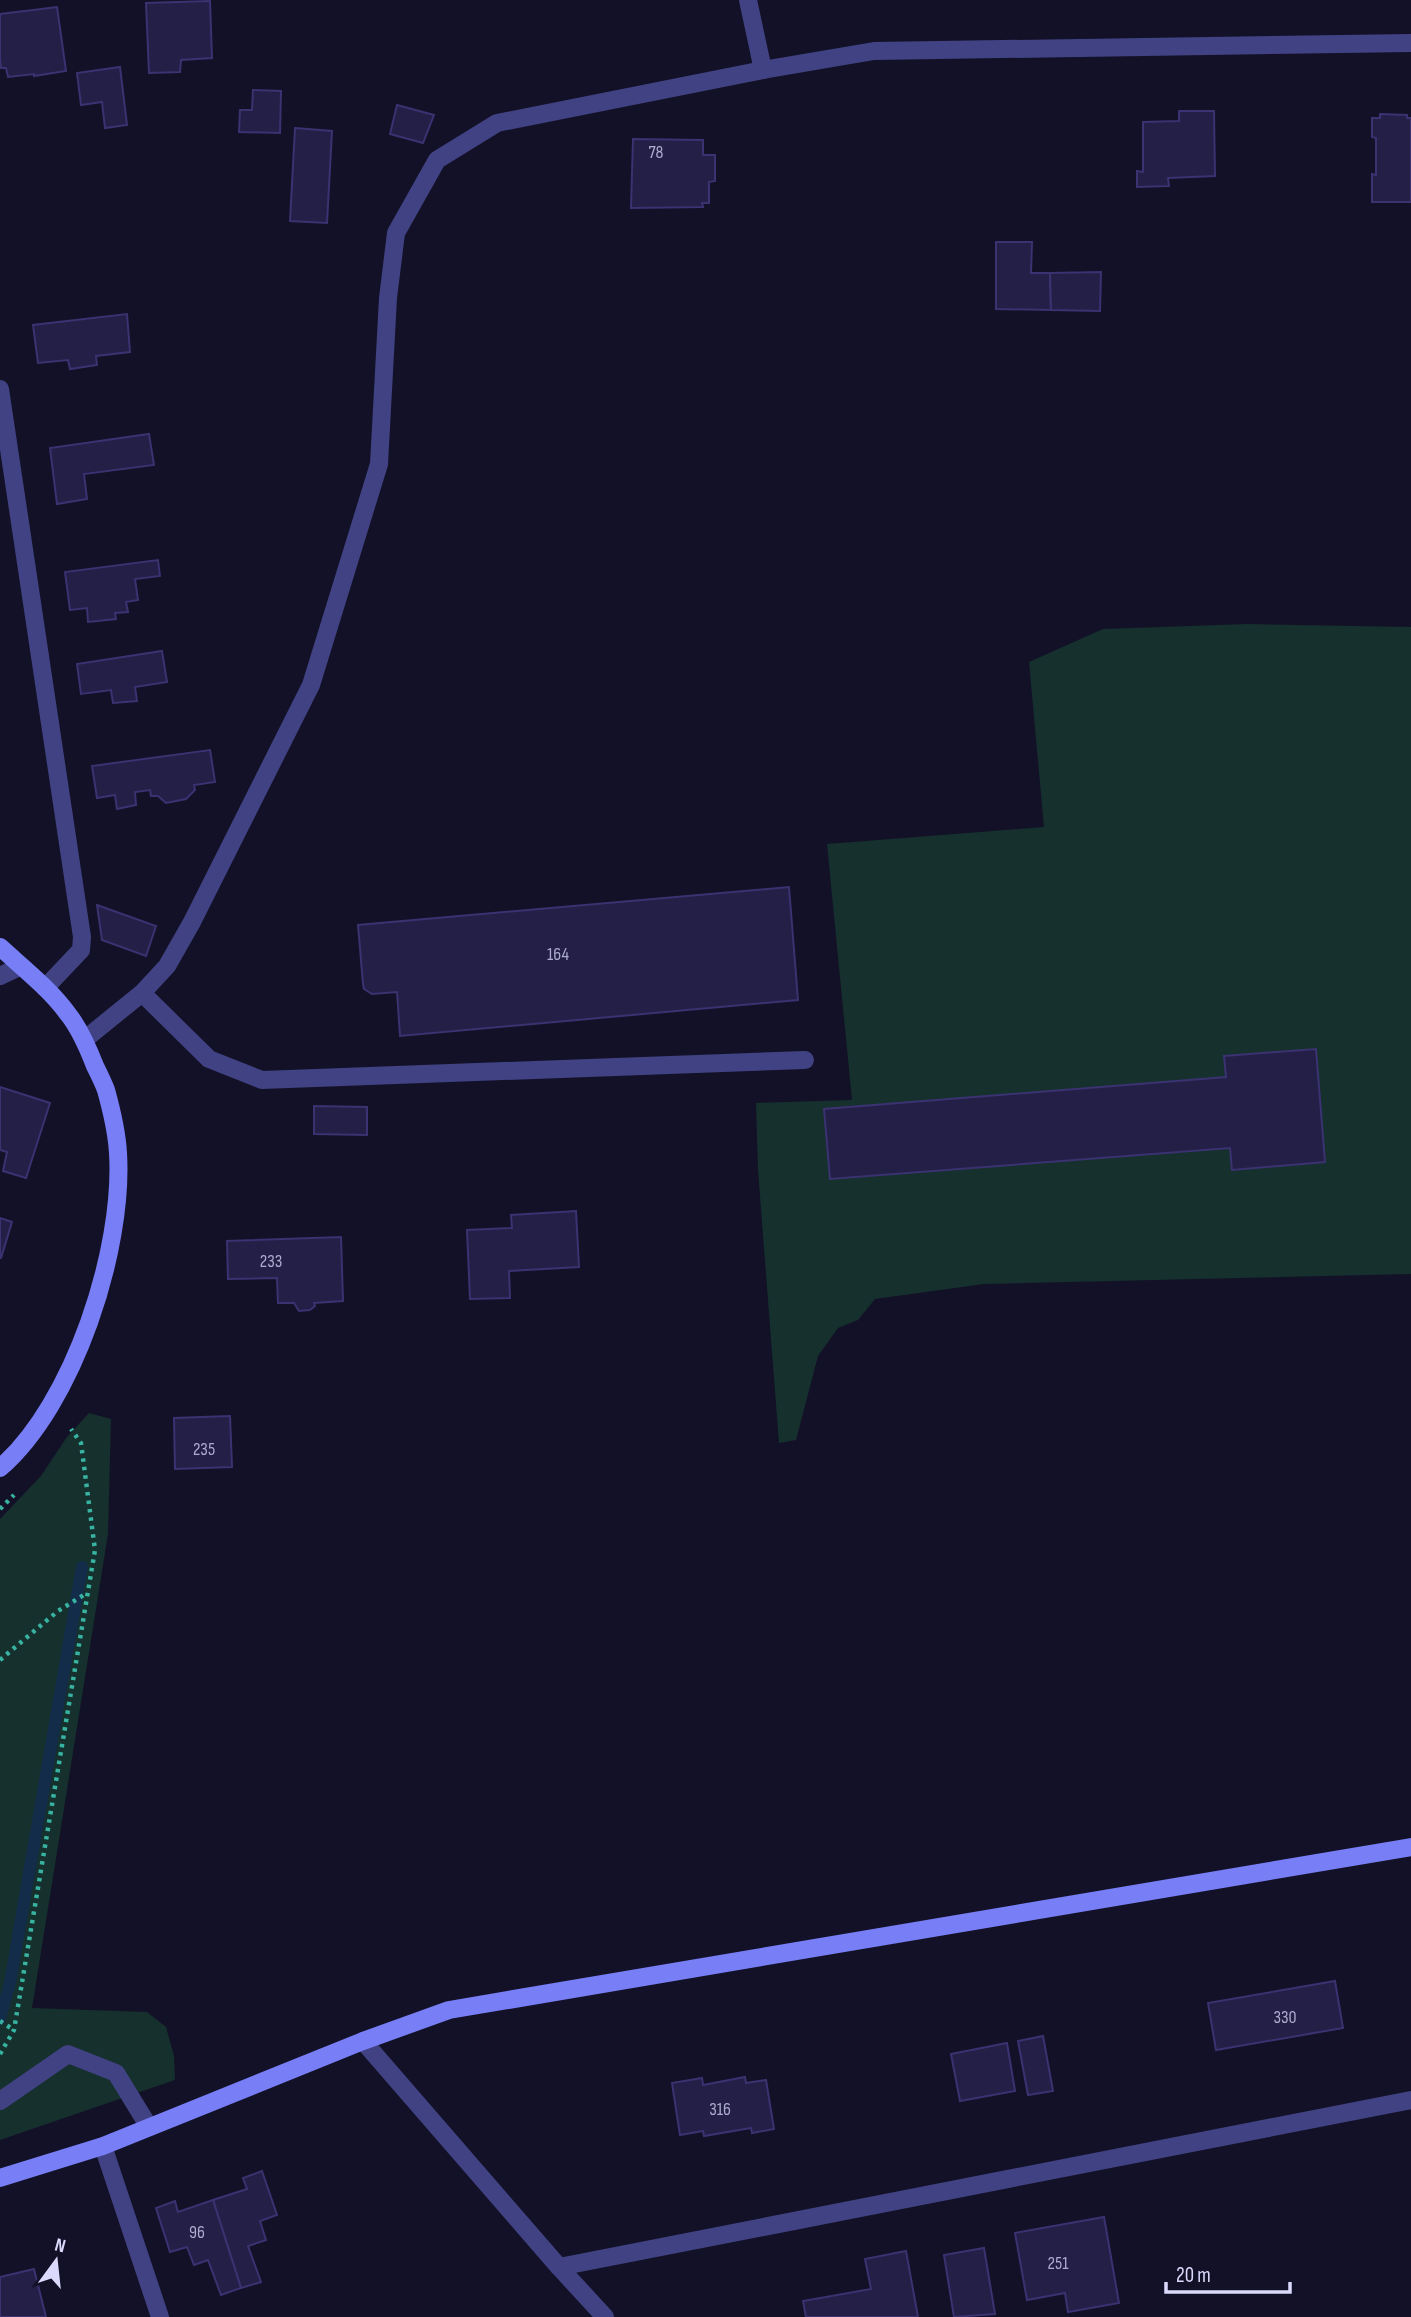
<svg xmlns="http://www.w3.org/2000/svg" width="1411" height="2317" viewBox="0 0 1411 2317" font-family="'Sofia Sans Condensed',sans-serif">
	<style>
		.green { fill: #15302d }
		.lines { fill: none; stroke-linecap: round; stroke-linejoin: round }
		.stream { stroke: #122c4a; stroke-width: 12 }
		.building { fill: #241f47; stroke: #3a3271; stroke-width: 2 }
		.path { stroke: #38b2a1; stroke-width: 4.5; stroke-dasharray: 3.5 5; stroke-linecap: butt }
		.lane { stroke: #404283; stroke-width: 18 }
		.street { stroke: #404283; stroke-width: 18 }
		.secondary { stroke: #777ef6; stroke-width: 18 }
		.labels { text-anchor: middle; stroke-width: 6; stroke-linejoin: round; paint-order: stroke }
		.number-label { font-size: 18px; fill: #adabd0 }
	</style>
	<rect width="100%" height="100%" fill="#131127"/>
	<g class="green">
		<polygon points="1247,624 1411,627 1411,1274 984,1284 875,1299 858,1320 838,1328 818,1356 796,1440 779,1443 758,1170 756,1103 852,1100 827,844 1044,827 1029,662 1103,629"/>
		<polygon points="89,1413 111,1419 108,1534 32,2008 147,2012 166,2027 174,2056 175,2080 0,2140 0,1519 41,1476 67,1437"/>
	</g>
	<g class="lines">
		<polyline class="stream" points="0,2019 10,1983 82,1567"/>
	</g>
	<g class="building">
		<polygon points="210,1 212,58 181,60 180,72 149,73 146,3"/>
		<polygon points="57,7 66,71 34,76 34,74 8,77 6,68 1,68 0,58 0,14"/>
		<polygon points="120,67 127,125 105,128 102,102 81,105 77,73"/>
		<polygon points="253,90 281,91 280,133 239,132 240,110 252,110"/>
		<polygon points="397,105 434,115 423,143 390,134"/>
		<polygon points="1179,111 1214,111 1215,176 1168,178 1169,186 1137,187 1137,171 1143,172 1143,122 1179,121"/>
		<polygon points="1380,114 1407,115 1407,118 1411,118 1411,202 1372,202 1372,174 1376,175 1376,138 1372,137 1372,118 1380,118"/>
		<polygon points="295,128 332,131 327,223 290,221"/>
		<polygon points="633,139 703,140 703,155 715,155 715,181 709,182 709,203 702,203 703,207 631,208"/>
		<polygon points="996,242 1032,242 1031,273 1050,273 1051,310 996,309"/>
		<polygon points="1101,272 1100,311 1051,310 1050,273"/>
		<polygon points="127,314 130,352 96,356 97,365 70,369 68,360 38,363 33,325"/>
		<polygon points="149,434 154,465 84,474 87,499 57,504 50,448"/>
		<polygon points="158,560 160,576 135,579 138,600 126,602 128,612 115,613 116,619 88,622 87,608 70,610 65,572"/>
		<polygon points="162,651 167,682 135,687 137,701 113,703 111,690 81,694 77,664"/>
		<polygon points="210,750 215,782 194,785 195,790 186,799 166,803 158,796 151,796 150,790 135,792 136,805 117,809 115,795 97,798 92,766"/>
		<polygon points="789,887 798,1000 400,1036 397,992 372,994 364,989 363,984 358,925"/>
		<polygon points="97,905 156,926 146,956 102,940"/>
		<polygon points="1316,1049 1325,1162 1232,1170 1230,1148 830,1179 824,1109 1226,1077 1224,1056"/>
		<polygon points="0,1087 50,1103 26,1178 3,1171 7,1152 0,1150"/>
		<polygon points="314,1106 367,1107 367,1135 314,1134"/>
		<polygon points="576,1211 579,1267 509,1271 510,1298 470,1299 467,1230 512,1228 511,1215"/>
		<polygon points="0,1218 12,1222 1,1258 0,1258"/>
		<polygon points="341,1237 343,1301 314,1303 315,1306 310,1310 299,1311 294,1303 278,1303 277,1278 228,1279 227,1241"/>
		<polygon points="230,1416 232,1467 175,1469 174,1418"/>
		<polygon points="1335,1981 1343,2028 1216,2050 1208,2003"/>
		<polygon points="1043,2036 1053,2091 1028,2095 1018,2041"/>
		<polygon points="1007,2043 1015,2091 960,2101 951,2054"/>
		<polygon points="745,2077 746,2083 766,2080 774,2129 752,2133 751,2128 704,2136 703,2131 680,2135 672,2083 702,2078 703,2085"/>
		<polygon points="262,2171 277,2215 260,2221 266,2240 248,2246 261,2282 241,2288 213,2200 247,2189 243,2178"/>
		<polygon points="213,2200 241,2288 221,2295 208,2260 194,2265 187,2247 170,2252 156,2208 175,2201 178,2212"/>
		<polygon points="1104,2217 1119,2303 1068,2312 1065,2293 1027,2300 1015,2233"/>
		<polygon points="984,2248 995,2314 954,2317 944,2255"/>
		<polygon points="906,2251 918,2317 806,2317 803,2301 871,2289 865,2259"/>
		<polygon points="34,2269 46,2317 0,2317 0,2277"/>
	</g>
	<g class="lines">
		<g class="path">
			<polyline points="0,1509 14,1495"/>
			<polyline points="0,1660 58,1611 87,1593"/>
			<polyline points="0,2021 14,2030"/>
			<polyline points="0,2054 14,2030 95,1550 81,1443 71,1429"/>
		</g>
		<g class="lane">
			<polyline points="142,993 209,1059 262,1080 805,1060"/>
			<polyline points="0,2101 68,2054 116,2073 149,2127"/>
		</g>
		<g class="street">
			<polyline points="748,0 763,70"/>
			<polyline points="0,389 82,937 81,950 45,988"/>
			<polyline points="0,976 21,966"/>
			<polyline points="84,1040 142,993 167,966 192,922 311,685 379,464 388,298 396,233 437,160 497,123 763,70 874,51 1411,43"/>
			<polyline points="363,2041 559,2267 605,2317"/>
			<polyline points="103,2146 160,2317"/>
			<polyline points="559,2267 1411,2100"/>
		</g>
		<g class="secondary">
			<path d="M0,947C23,968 50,989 68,1014C80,1029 88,1048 95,1066C99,1074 103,1082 106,1090C111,1108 117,1135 118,1153C124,1249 74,1404 0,1468"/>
			<polyline points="0,2178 103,2146 363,2041 449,2010 1411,1847"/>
		</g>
	</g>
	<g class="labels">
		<g class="number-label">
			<text x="656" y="158">78</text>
			<text x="558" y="960">164</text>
			<text x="271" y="1267">233</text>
			<text x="204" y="1455">235</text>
			<text x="1285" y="2023">330</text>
			<text x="720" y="2115">316</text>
			<text x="197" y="2238">96</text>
			<text x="1058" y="2269">251</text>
		</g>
	</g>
	<g transform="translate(56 2261) rotate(15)" stroke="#131127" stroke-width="5" paint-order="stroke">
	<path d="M0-5L12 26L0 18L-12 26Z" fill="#dbdafd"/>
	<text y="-10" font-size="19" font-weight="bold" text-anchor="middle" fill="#dbdafd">N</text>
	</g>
	<path d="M1166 2282v10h124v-10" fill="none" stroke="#dbdafd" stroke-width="3.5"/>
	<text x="1176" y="2282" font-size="21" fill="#dbdafd" stroke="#131127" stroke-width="5" paint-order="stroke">20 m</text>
</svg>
